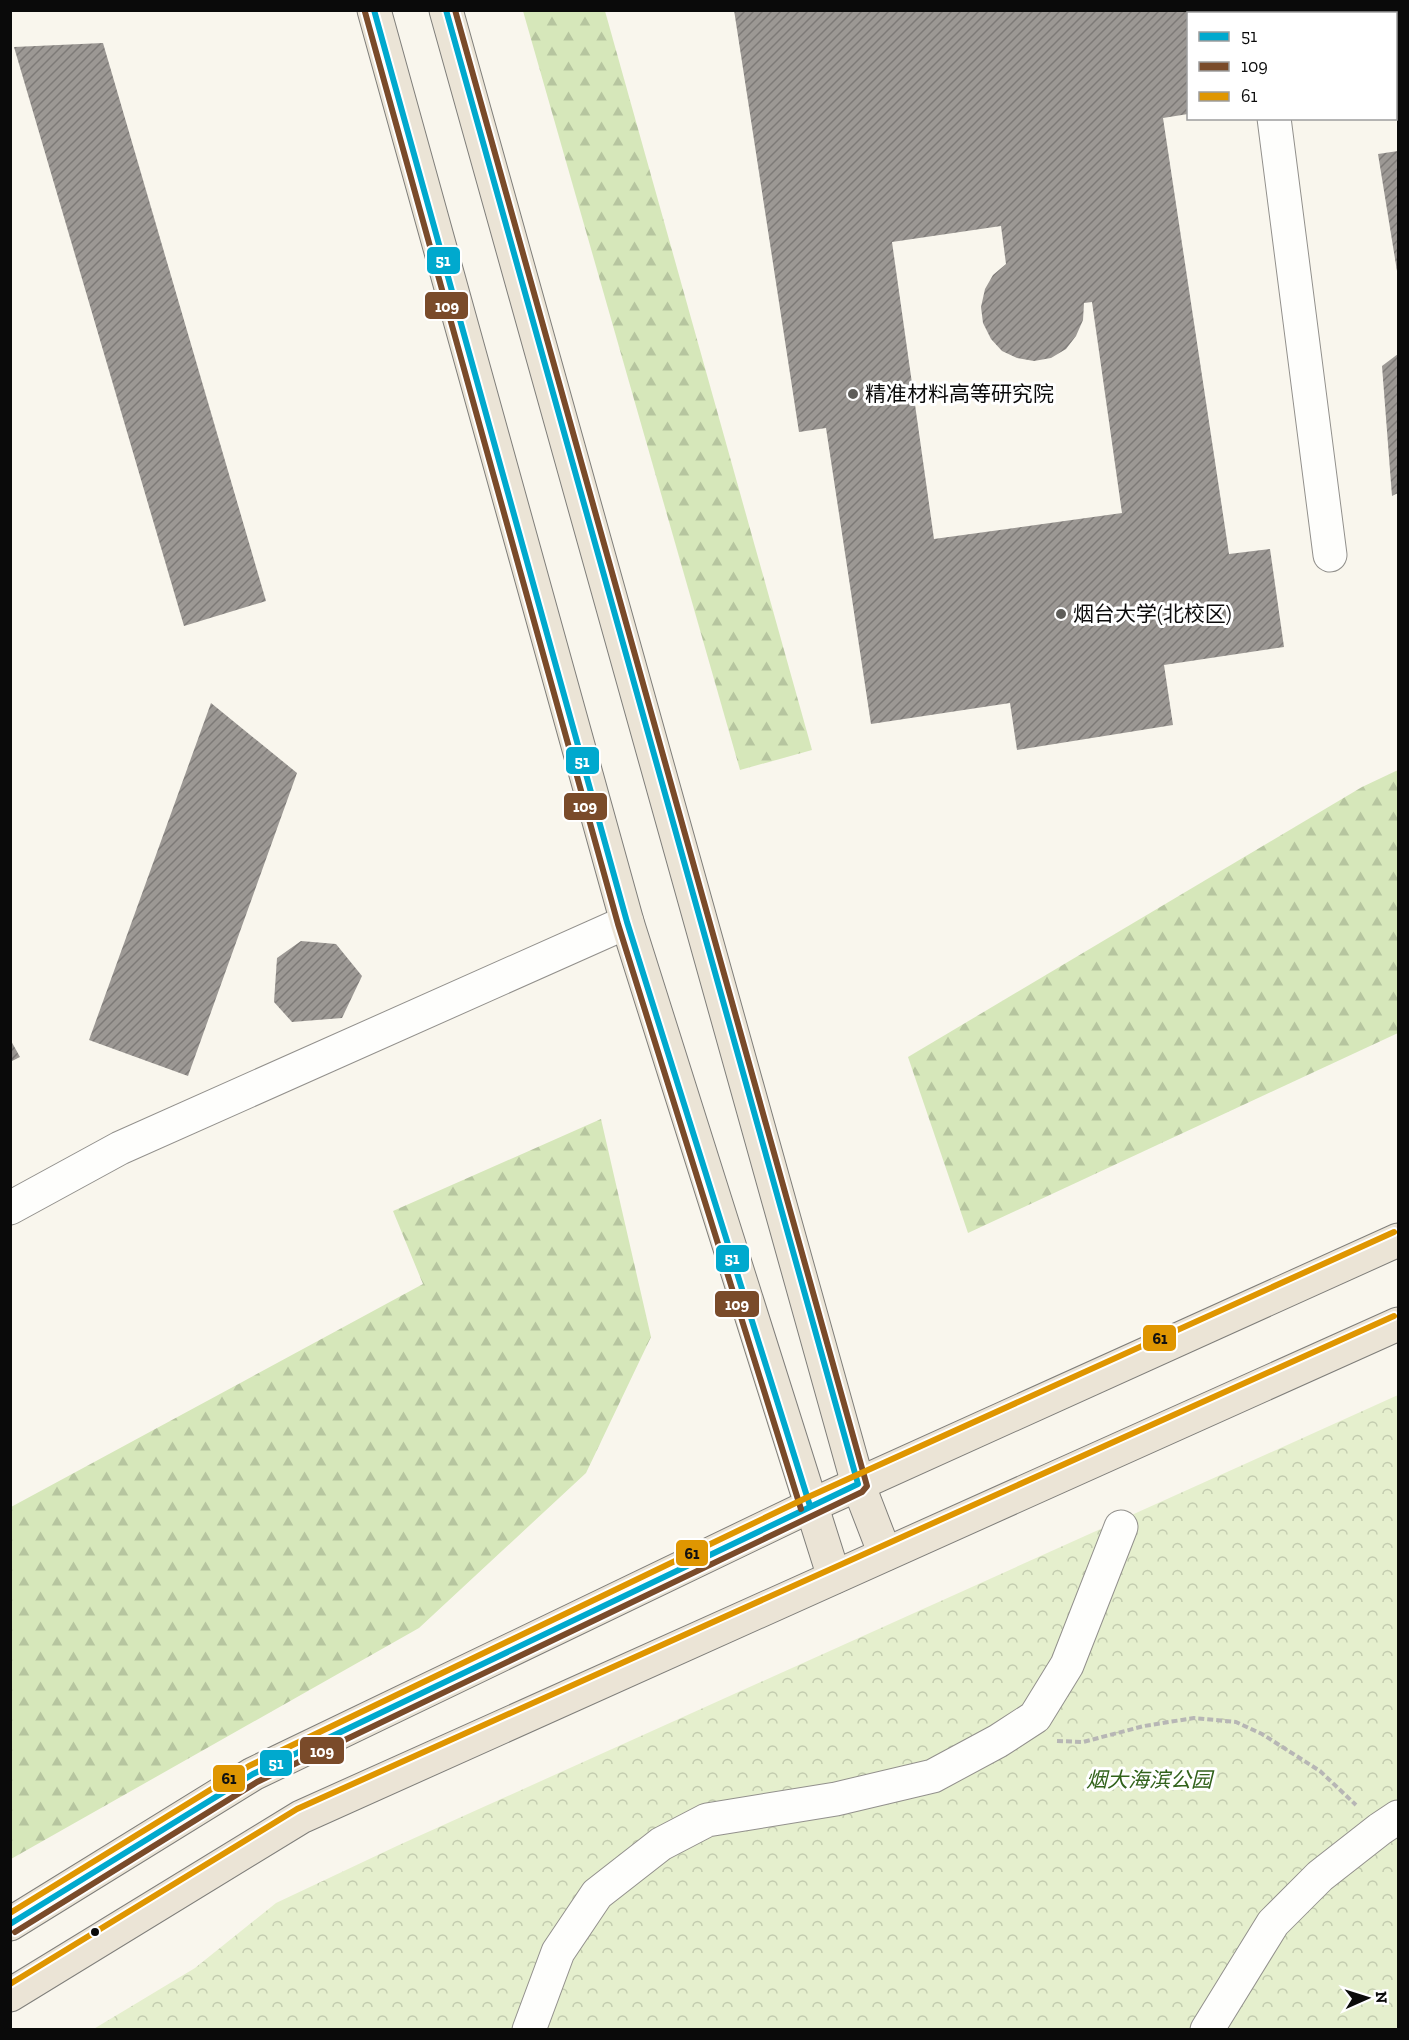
<svg xmlns="http://www.w3.org/2000/svg" width="1409" height="2040" viewBox="0 0 1409 2040" font-family="'Zilla Slab','Noto Sans SC',serif">
	<style>
		.forest { fill: url(#forest-firs) }
		.park { fill: url(#park-crowns) }
		.building { fill: url(#building-hatch); fill-rule: evenodd }
		.lines { fill: none; stroke-linecap: round; stroke-linejoin: round }
		.minor-casing { stroke: #92908c; stroke-width: 35 }
		.major-casing { stroke: #7f7e7a; stroke-width: 35 }
		.path { stroke: #b7b6b5; stroke-width: 4; stroke-dasharray: 6 3; stroke-linecap: butt }
		.minor { stroke: #fefefc; stroke-width: 33 }
		.major { stroke: #ebe4d6; stroke-width: 33 }
		.bus-1-casing { stroke: #fff; stroke-width: 10 }
		.bus-2-casing { stroke: #fff; stroke-width: 10 }
		.bus-3-casing { stroke: #fff; stroke-width: 10 }
		.bus-1 { stroke: #00a9ce; stroke-width: 6 }
		.bus-2 { stroke: #7a4b2a; stroke-width: 6 }
		.bus-3 { stroke: #df9601; stroke-width: 6 }
		.poi-dot { fill: #5e5d59; stroke: #fff; stroke-width: 2 }
		.bus-dot { fill: #0a0a0a; stroke: #fff; stroke-width: 2 }
		.labels { text-anchor: middle; stroke-width: 6; stroke-linejoin: round; paint-order: stroke }
		.poi-label { font-size: 21px; fill: #0a0a0a; stroke: #fff; text-anchor: start }
		.park-label { font-size: 21px; font-style: italic; fill: #31621b; stroke: #fff }
		.line-badge { stroke: #fff; stroke-width: 2 }
		.badge-label { font-size: 16px; text-anchor: middle; font-weight: bold; fill: #fff }
		.pale-badge-label { font-size: 16px; text-anchor: middle; font-weight: bold; fill: #111 }
	</style>
	<defs>
		<pattern id="forest-firs" width="22" height="20" patternUnits="userSpaceOnUse" patternTransform="scale(1.5)"><rect width="22" height="20" fill="#d6e7ba"/><path d="M5 1l3.5 6h-7zM16 11l3.5 6h-7z" fill="#b6c59f"/></pattern>
		<pattern id="park-crowns" width="20" height="18" patternUnits="userSpaceOnUse" patternTransform="scale(1.5)"><rect width="20" height="18" fill="#e5efcd"/><path d="M2 6a3 3 0 1 1 6 0M12 15a3 3 0 1 1 6 0" fill="none" stroke="#c3ccaf"/></pattern>
		<pattern id="building-hatch" width="6" height="6" patternUnits="userSpaceOnUse" patternTransform="scale(1.5)"><rect width="6" height="6" fill="#9c9894"/><path d="M-1 1l2-2M0 6l6-6M5 7l2-2" fill="none" stroke="#7d7a77"/></pattern>
	</defs>
	<rect width="100%" height="100%" fill="#f9f6ed"/>
	<g class="forest">
		<polygon points="523,11 605,11 812,750 740,770"/>
		<polygon points="1398,770 1398,1033 968,1233 908,1057 1362,787"/>
		<polygon points="601,1119 651,1337 586,1473 419,1628 11,1859 11,1507 423,1284 393,1211"/>
	</g>
	<polygon class="park" points="1398,1395 1398,2029 92,2030 195,1968 276,1903 399,1845"/>
	<g class="building">
		<path d="M734,10H1202V14H1188V114L1163,118L1229,554L1270,549L1284,647L1164,665L1173,725L1017,750L1010,703L871,724L826,428L799,432ZM1001,226L1006,264L993,275L985,289L981,307L983,323L991,339L1002,351L1017,358L1034,361L1051,358L1066,349L1076,336L1083,320L1084,303L1092,302L1122,513L934,539L892,242Z"/>
		<polygon points="103,43 266,601 184,626 14,47"/>
		<polygon points="1398,151 1398,271 1397,271 1378,154"/>
		<polygon points="1398,354 1398,493 1392,496 1382,366"/>
		<polygon points="211,703 297,773 188,1076 89,1040"/>
		<polygon points="301,941 336,944 362,976 342,1018 292,1022 274,1002 277,958"/>
		<polygon points="10,1039 20,1057 10,1062"/>
	</g>
	<g class="lines">
		<g class="minor-casing">
			<g id="minor">
				<polyline points="1260,10 1260,14"/>
				<polyline points="1274,118 1330,555"/>
				<polyline points="10,1208 120,1148 627,922"/>
				<polyline points="529,2030 558,1952 597,1894 661,1844 707,1820 836,1799 933,1776 998,1741 1035,1717 1067,1665 1121,1527"/>
				<polyline points="1207,2030 1273,1923 1320,1876 1380,1829 1398,1817"/>
			</g>
		</g>
		<g class="major-casing">
			<g id="major">
				<polyline points="374,10 627,922 834,1577"/>
				<polyline points="446,10 858,1484 885,1554"/>
				<polyline points="10,1924 253,1774 810,1506 1398,1240"/>
				<polyline points="10,1995 301,1817 1398,1324"/>
			</g>
		</g>
		<polyline class="path" points="1057,1741 1083,1742 1144,1726 1194,1718 1236,1722 1262,1734 1320,1771 1356,1805"/>
		<use href="#minor" class="minor"/>
		<use href="#major" class="major"/>
		<g class="bus-1-casing">
			<g id="bus-1">
				<polyline points="374,10 627,922 810,1506"/>
				<polyline points="10,1924 253,1774 858,1484 446,10"/>
			</g>
		</g>
		<g class="bus-2-casing">
			<g id="bus-2">
				<polyline points="365,12 618,924 801,1509"/>
				<polyline points="15,1932 257,1782 862,1492 867,1486 455,10"/>
			</g>
		</g>
		<g class="bus-3-casing">
			<g id="bus-3">
				<polyline points="10,1913 249,1766 806,1498 1394,1232"/>
				<polyline points="10,1984 297,1809 1394,1316"/>
			</g>
		</g>
		<use href="#bus-1" class="bus-1"/>
		<use href="#bus-2" class="bus-2"/>
		<use href="#bus-3" class="bus-3"/>
	</g>
	<g class="poi-dot">
		<circle cx="853" cy="394" r="6"/>
		<circle cx="1061" cy="614" r="6"/>
	</g>
	<circle class="bus-dot" cx="95" cy="1932" r="5"/>
	<g class="labels">
		<g class="poi-label">
			<text x="865" y="401">精准材料高等研究院</text>
			<text x="1073" y="621">烟台大学(北校区)</text>
		</g>
		<g class="park-label">
			<text x="1149" y="1787">烟大海滨公园</text>
		</g>
	</g>
	<g class="line-badge">
		<rect x="426" y="246" width="35" height="29" rx="6" fill="#00a9ce"/>
		<rect x="424" y="291" width="45" height="29" rx="6" fill="#7a4b2a"/>
		<rect x="565" y="746" width="35" height="29" rx="6" fill="#00a9ce"/>
		<rect x="563" y="792" width="45" height="29" rx="6" fill="#7a4b2a"/>
		<rect x="715" y="1244" width="35" height="29" rx="6" fill="#00a9ce"/>
		<rect x="714" y="1290" width="46" height="28" rx="6" fill="#7a4b2a"/>
		<rect x="1142" y="1324" width="35" height="28" rx="6" fill="#df9601"/>
		<rect x="675" y="1539" width="34" height="28" rx="6" fill="#df9601"/>
		<rect x="299" y="1736" width="46" height="29" rx="6" fill="#7a4b2a"/>
		<rect x="259" y="1749" width="34" height="28" rx="6" fill="#00a9ce"/>
		<rect x="212" y="1764" width="34" height="29" rx="6" fill="#df9601"/>
	</g>
	<g class="badge-label">
		<text x="443" y="266">51</text>
		<text x="447" y="312">109</text>
		<text x="582" y="767">51</text>
		<text x="585" y="812">109</text>
		<text x="732" y="1264">51</text>
		<text x="737" y="1310">109</text>
		<text x="322" y="1757">109</text>
		<text x="276" y="1769">51</text>
	</g>
	<g class="pale-badge-label">
		<text x="1160" y="1344">61</text>
		<text x="692" y="1559">61</text>
		<text x="229" y="1784">61</text>
	</g>
	<rect width="1409" height="2040" fill="none" stroke="#0a0a0a" stroke-width="24"/>
	<rect x="1187" y="12" width="210" height="108" fill="#ffffff" stroke="#9d9d9d" stroke-width="1.5"/>
	<rect x="1199" y="32" width="30" height="9" fill="#00a9ce" stroke="#9d9d9d" stroke-width="1.5"/>
	<text x="1241" y="42" font-size="18" fill="#0a0a0a">51</text>
	<rect x="1199" y="62" width="30" height="9" fill="#7a4b2a" stroke="#9d9d9d" stroke-width="1.5"/>
	<text x="1241" y="72" font-size="18" fill="#0a0a0a">109</text>
	<rect x="1199" y="92" width="30" height="9" fill="#df9601" stroke="#9d9d9d" stroke-width="1.5"/>
	<text x="1241" y="102" font-size="18" fill="#0a0a0a">61</text>
	<g transform="translate(1367 1998) rotate(87)" stroke="#ffffff" stroke-width="4.5" paint-order="stroke">
	<path d="M0-4.5L10 22L0 15L-10 22Z" fill="#0a0a0a"/>
	<text y="-9" font-size="16" font-weight="bold" text-anchor="middle" fill="#0a0a0a">N</text>
	</g>
</svg>
